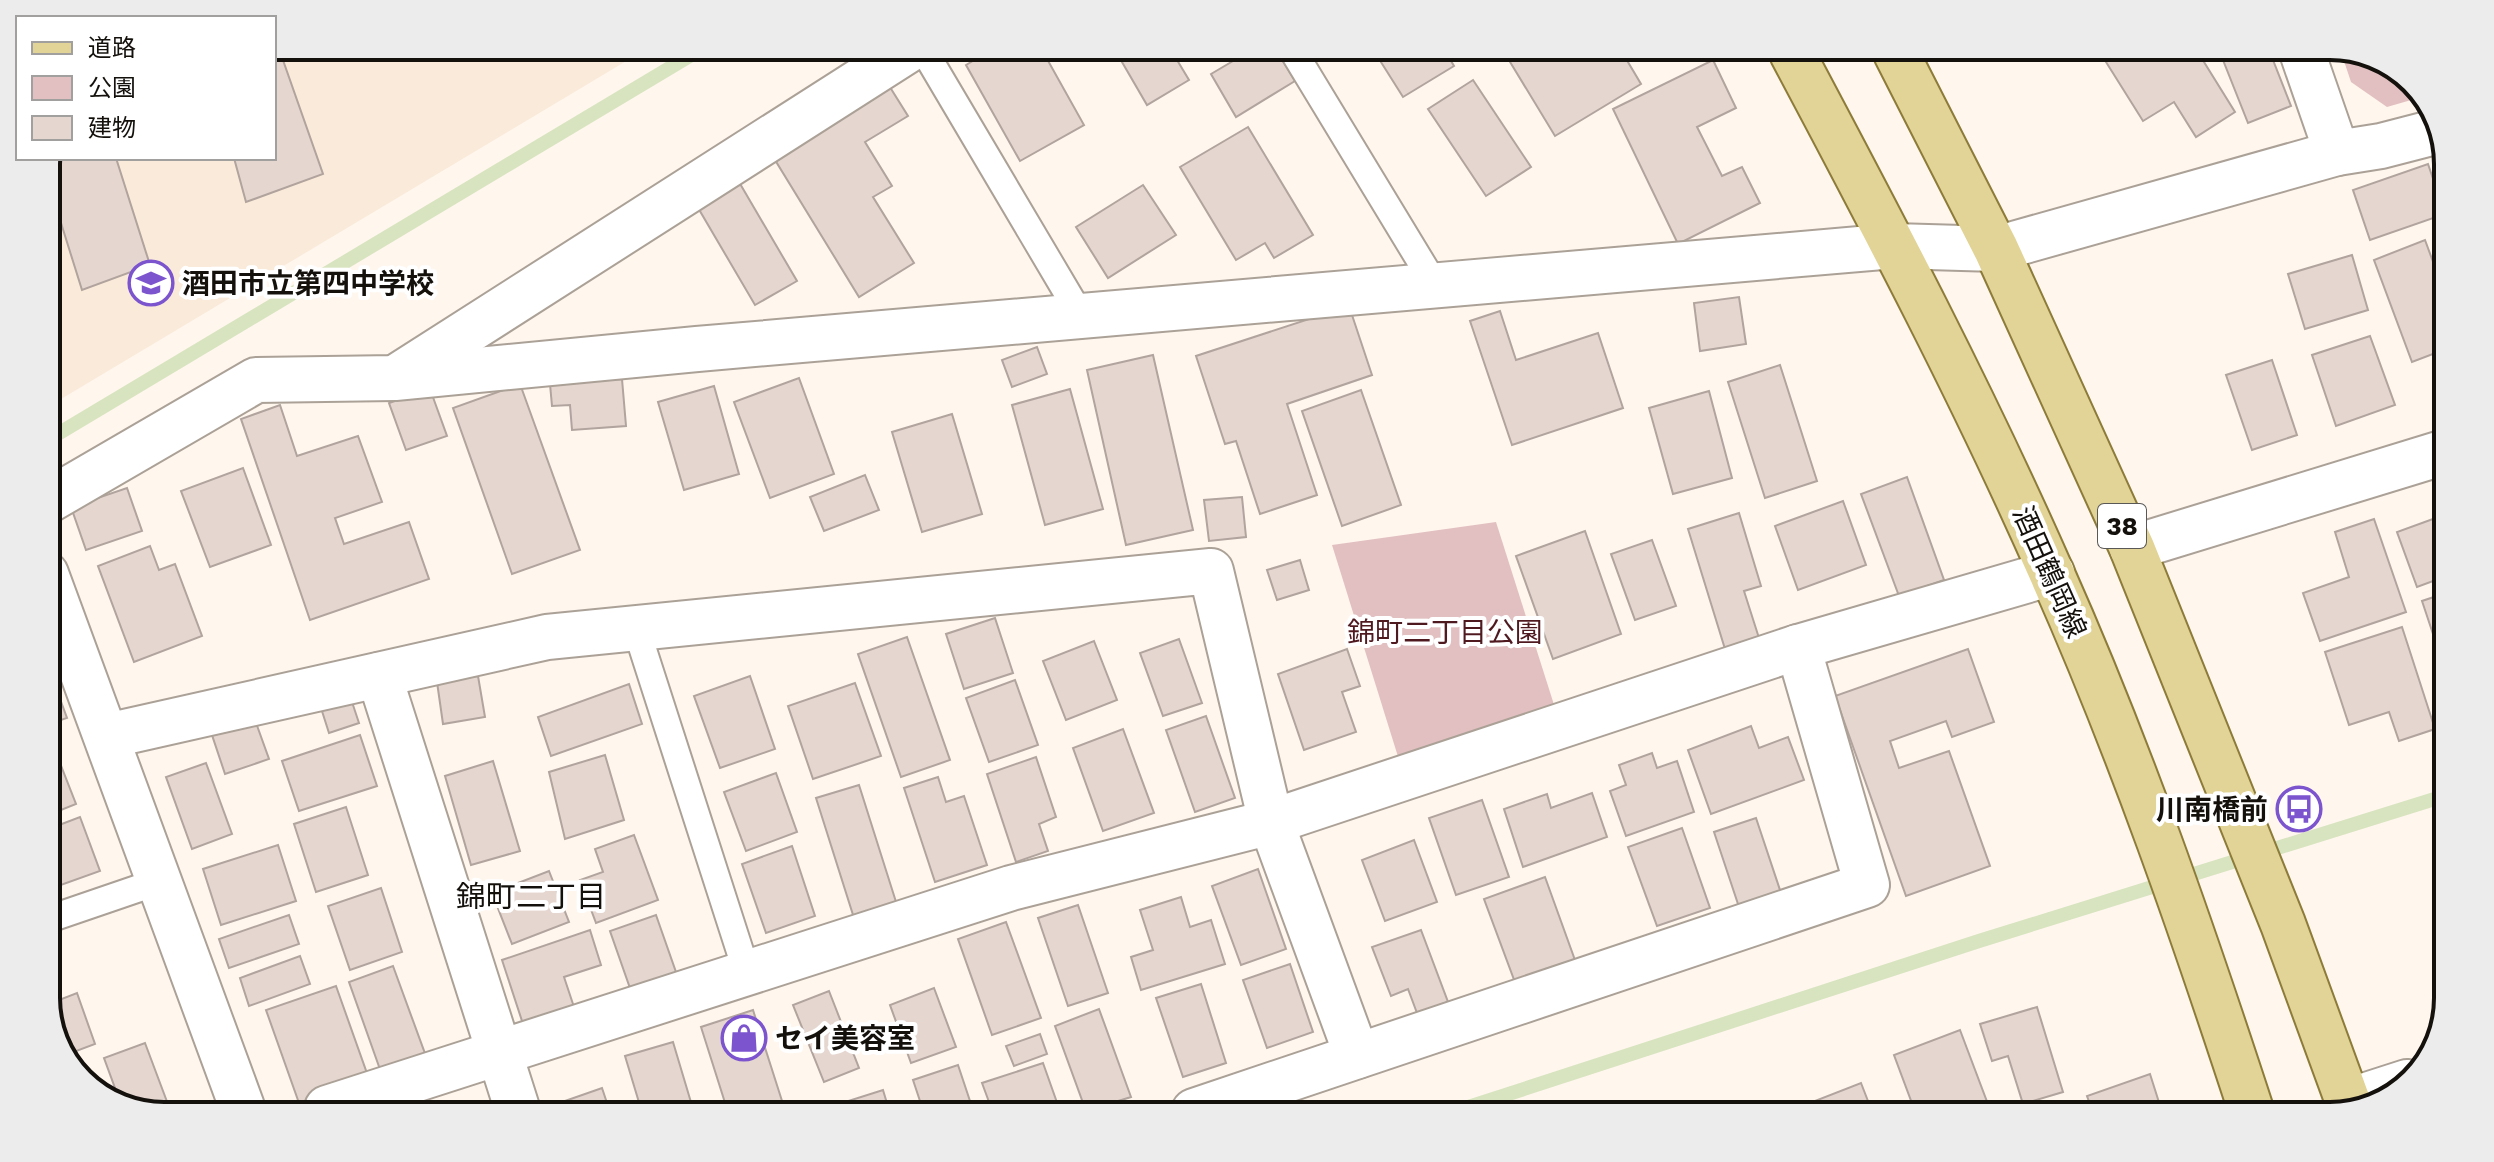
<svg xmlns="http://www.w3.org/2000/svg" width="2494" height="1162" viewBox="0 0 2494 1162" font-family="'Work Sans','Noto Sans JP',sans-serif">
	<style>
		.built { fill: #faead9 }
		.park { fill: #e2c0c1 }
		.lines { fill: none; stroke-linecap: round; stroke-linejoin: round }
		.stream { stroke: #d8e4bf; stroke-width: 14 }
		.building { fill: #e5d6d0; stroke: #b1a39d; stroke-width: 2 }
		.service-casing { stroke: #aba197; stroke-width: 30 }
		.minor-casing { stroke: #aba197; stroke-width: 48 }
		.primary-casing { stroke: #8d7c39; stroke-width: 48 }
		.service { stroke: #fff; stroke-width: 26 }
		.minor { stroke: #fff; stroke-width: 44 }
		.primary { stroke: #e2d396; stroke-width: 44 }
		.labels { text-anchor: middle; stroke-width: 8; stroke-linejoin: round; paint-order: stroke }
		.shield { fill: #fff; stroke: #5a5856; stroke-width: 2 }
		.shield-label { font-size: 26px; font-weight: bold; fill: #14110d }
		.poi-label { font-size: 28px; font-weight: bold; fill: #14110d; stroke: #fff; text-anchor: start }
		.street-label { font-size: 28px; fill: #14110d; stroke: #fff }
		.park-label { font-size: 28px; fill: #4f1920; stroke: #fff }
		.neighbourhood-label { font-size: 30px; fill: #14110d; stroke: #fff }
		.rim { fill: none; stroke: #14110d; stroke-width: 4 }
	</style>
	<rect width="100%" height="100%" fill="#fff6ee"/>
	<polygon class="built" points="274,46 648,48 46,408 46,158 274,158"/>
	<g class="park">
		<polygon points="2342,55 2375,55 2425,96 2387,107 2351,82"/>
		<polygon points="1496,522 1556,711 1400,763 1332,545"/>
	</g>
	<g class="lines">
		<g class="stream">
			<polyline points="46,441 703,48"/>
			<polyline points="1453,1112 1979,941 2441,797"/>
		</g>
	</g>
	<g class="building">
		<polygon points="274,46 278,46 323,174 246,202 234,158 274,158"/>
		<polygon points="993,49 1042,50 1084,125 1020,161 966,65"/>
		<polygon points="1115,50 1171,50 1189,80 1147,105"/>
		<polygon points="1250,51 1277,51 1295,81 1236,117 1211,74"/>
		<polygon points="1374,51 1445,51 1454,66 1403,97"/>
		<polygon points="1504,52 1622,52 1641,84 1555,136"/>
		<polygon points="2101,54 2199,54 2235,112 2196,137 2174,102 2143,121"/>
		<polygon points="2221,55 2271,55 2291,106 2248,123"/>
		<polygon points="1713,60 1736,108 1697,127 1722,176 1742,167 1760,203 1678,244 1613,109"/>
		<polygon points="1473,80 1531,167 1486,196 1428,109"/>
		<polygon points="888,84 908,116 865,142 892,186 873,197 914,263 859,297 772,155"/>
		<polygon points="1248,127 1313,235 1274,258 1265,243 1236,260 1180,167"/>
		<polygon points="46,158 116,158 150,265 82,290 46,175"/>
		<polygon points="2428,164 2445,214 2370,240 2353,190"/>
		<polygon points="739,182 797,281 755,305 697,206"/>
		<polygon points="1143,185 1176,235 1108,278 1076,227"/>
		<polygon points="2425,240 2446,297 2446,349 2412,362 2374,260"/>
		<polygon points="2352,255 2368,310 2305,329 2288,274"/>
		<polygon points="1739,297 1746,344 1700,351 1694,303"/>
		<polygon points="1349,306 1372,375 1287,404 1317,495 1260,514 1236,441 1225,444 1196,356"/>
		<polygon points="1500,311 1516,360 1598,333 1623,408 1512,445 1470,321"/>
		<polygon points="2370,336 2395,405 2336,426 2312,355"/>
		<polygon points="1037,347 1047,374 1012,387 1002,360"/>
		<polygon points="1153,355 1193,530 1126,545 1087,370"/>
		<polygon points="2272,360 2297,435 2252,450 2226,375"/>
		<polygon points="1780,365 1817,481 1765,498 1728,382"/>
		<polygon points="799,378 834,474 770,498 734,402"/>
		<polygon points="622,379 626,426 572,430 570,405 552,406 550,384"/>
		<polygon points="520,384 580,550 512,574 453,408"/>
		<polygon points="714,386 739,474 684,490 658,402"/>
		<polygon points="430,389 447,436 406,450 389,403"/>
		<polygon points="1070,389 1103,509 1045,525 1012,405"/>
		<polygon points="1361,390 1401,505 1342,526 1302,411"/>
		<polygon points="1709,391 1732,478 1673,494 1649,408"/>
		<polygon points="280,405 297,456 358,436 382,502 335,518 344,544 409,522 429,579 310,620 241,419"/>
		<polygon points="952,414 982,514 922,532 892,432"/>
		<polygon points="243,468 271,545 210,567 181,491"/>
		<polygon points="865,475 879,510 824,531 810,497"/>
		<polygon points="1907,477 1944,580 1899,596 1861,494"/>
		<polygon points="127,488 142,531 86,550 71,507"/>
		<polygon points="1242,497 1246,537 1209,541 1204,500"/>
		<polygon points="1843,501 1866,565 1798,590 1775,526"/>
		<polygon points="1739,513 1761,586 1744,591 1759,638 1725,649 1688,529"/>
		<polygon points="2444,515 2444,577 2417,587 2397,532"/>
		<polygon points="2374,519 2406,612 2320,641 2303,593 2349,577 2335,532"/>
		<polygon points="1585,531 1621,634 1553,659 1516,556"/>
		<polygon points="1652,540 1676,606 1635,620 1611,554"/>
		<polygon points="150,546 159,570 175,564 202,636 134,662 98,566"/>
		<polygon points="1300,560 1309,590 1277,600 1267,570"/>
		<polygon points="2443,594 2443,664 2422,601"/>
		<polygon points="995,618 1013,673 964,689 946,634"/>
		<polygon points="2402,627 2435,729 2399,741 2389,712 2349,725 2325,652"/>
		<polygon points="907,637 950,760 901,777 858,654"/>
		<polygon points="1179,639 1202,703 1163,716 1140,653"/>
		<polygon points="1094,641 1117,700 1066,720 1043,661"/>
		<polygon points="1347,649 1360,686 1342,692 1356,732 1304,750 1278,674"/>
		<polygon points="1968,649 1994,722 1952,737 1946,721 1890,741 1899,768 1949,751 1990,866 1906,896 1835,696"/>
		<polygon points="46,661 67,718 46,725"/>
		<polygon points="478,676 485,717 443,724 437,682"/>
		<polygon points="750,676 775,749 720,768 694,696"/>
		<polygon points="1015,680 1038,745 989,762 966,698"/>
		<polygon points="855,683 881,756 813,779 788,706"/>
		<polygon points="629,684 642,724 551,756 538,717"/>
		<polygon points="351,699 359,723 329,733 321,708"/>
		<polygon points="1206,716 1235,798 1195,812 1166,730"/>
		<polygon points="255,720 269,759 225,774 212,735"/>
		<polygon points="1751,726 1759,748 1788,737 1804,780 1711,814 1688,750"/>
		<polygon points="1123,729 1154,813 1103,831 1073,748"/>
		<polygon points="49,735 76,804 46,816 46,736"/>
		<polygon points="360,735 377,786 299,811 282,761"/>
		<polygon points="1652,753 1657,768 1677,761 1694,812 1626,836 1610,791 1626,785 1619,765"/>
		<polygon points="605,755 624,820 565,839 549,772"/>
		<polygon points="1036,757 1056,817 1039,824 1048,851 1016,862 987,774"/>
		<polygon points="493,761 520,851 471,865 445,776"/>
		<polygon points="206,763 232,834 192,849 166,777"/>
		<polygon points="776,773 797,832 746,851 724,792"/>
		<polygon points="938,777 946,802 964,796 987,865 935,882 904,788"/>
		<polygon points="859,785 897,905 854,918 816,798"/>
		<polygon points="1592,793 1607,837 1523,867 1504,809 1547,794 1551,808"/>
		<polygon points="1482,800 1509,877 1456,895 1429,818"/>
		<polygon points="346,807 368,875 316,892 294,824"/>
		<polygon points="80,817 100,871 58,886 46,854 46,830"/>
		<polygon points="1756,818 1783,899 1741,913 1714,832"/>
		<polygon points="1682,828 1710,908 1657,926 1628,847"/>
		<polygon points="634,835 658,900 596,923 580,880 603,872 595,849"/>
		<polygon points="1414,840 1437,902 1385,921 1362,860"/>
		<polygon points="278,845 296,901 221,925 203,869"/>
		<polygon points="792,846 815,916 766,933 742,864"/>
		<polygon points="1258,869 1286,949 1241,965 1212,886"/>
		<polygon points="549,871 569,922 512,944 492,893"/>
		<polygon points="1545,877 1576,963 1516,985 1484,899"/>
		<polygon points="381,888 402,952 350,970 328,906"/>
		<polygon points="1181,897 1190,927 1211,920 1225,964 1141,990 1131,957 1153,950 1140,910"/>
		<polygon points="1078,905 1108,993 1068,1006 1038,918"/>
		<polygon points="289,915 299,944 229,968 219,939"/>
		<polygon points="656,915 677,975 631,991 610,931"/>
		<polygon points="1006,922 1041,1018 992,1035 958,939"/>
		<polygon points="590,930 601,965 564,977 574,1007 523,1024 502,960"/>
		<polygon points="1421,930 1448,1002 1417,1013 1408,989 1391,996 1372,947"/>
		<polygon points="300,956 310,984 249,1006 240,978"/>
		<polygon points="1290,964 1313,1032 1267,1048 1243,980"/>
		<polygon points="393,966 427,1059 382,1075 349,982"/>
		<polygon points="1201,984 1226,1063 1183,1077 1156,998"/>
		<polygon points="336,986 369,1079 299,1103 266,1010"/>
		<polygon points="934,988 956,1047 911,1063 890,1005"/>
		<polygon points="829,991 859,1068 824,1082 793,1005"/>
		<polygon points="77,993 95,1044 63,1056 46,1005"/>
		<polygon points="2037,1007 2063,1092 2023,1104 2008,1056 1992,1061 1980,1024"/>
		<polygon points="1099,1009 1131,1097 1086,1111 1055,1026"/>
		<polygon points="753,1010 783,1104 764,1109 727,1109 701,1027"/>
		<polygon points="1960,1030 1989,1107 1970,1114 1916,1114 1894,1055"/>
		<polygon points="1040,1034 1047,1054 1014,1066 1006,1046"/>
		<polygon points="673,1042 693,1109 641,1109 625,1056"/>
		<polygon points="145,1043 169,1107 122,1107 104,1058"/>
		<polygon points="1043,1063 1060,1111 992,1110 982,1083"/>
		<polygon points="958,1065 973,1110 923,1110 913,1080"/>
		<polygon points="2150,1074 2163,1115 2094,1115 2087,1096"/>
		<polygon points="1861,1083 1873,1114 1805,1114 1802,1106"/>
		<polygon points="602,1088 609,1109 546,1109 545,1108"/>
		<polygon points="883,1090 889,1110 827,1110 826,1108"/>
		<polygon points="1770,1106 1773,1114 1749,1114"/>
	</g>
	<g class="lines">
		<g class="service-casing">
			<g id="service">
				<polyline points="923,49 1081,316"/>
				<polyline points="1293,51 1435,285"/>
				<polyline points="636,628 747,973"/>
				<polyline points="46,920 160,881"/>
			</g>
		</g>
		<g class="minor-casing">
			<g id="minor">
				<polyline points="2303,55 2337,153"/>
				<polyline points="401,374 910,49"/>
				<polyline points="46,502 256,380 395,378 697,349 1894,246 1996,249 2337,153 2381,146 2439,131"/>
				<polyline points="2132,548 2445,452"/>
				<polyline points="46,574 242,1107"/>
				<polyline points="379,675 517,1108"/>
				<polyline points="107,736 547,637 1211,571 1271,822 1357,1056"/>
				<polyline points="2348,1101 2407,1082"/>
				<polyline points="327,1108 1011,888 1271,822 1798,647 2052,573"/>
				<polyline points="1194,1111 1867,885 1798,647"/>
			</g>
		</g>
		<g class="primary-casing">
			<g id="primary">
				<path d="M1792,53C1883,224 1973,395 2051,572C2130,749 2193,932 2253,1116"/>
				<polyline points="1896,53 1996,249 2132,548 2283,924 2351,1110"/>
			</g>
		</g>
		<use href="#service" class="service"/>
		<use href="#minor" class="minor"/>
		<use href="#primary" class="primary"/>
	</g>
	<defs>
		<g id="school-ring" transform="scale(2.3)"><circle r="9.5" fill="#fff" stroke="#7b54ce" stroke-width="1.5"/><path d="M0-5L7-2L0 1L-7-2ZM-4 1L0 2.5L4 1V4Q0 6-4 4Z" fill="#7b54ce"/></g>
		<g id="bus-ring" transform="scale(2.3)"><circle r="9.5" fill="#fff" stroke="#7b54ce" stroke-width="1.5"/><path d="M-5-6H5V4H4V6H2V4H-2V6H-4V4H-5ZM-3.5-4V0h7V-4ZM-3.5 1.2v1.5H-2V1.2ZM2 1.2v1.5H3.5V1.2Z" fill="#7b54ce"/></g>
		<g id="shop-ring" transform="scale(2.3)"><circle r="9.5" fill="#fff" stroke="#7b54ce" stroke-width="1.5"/><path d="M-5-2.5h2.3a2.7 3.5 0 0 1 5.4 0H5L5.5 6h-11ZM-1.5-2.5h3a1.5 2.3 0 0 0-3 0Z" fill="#7b54ce"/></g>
	</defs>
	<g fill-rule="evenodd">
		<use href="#school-ring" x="151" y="283"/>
		<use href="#bus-ring" x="2299" y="809"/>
		<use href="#shop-ring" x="744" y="1038"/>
	</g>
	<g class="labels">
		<rect class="shield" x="2098" y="504" width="48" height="44" rx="6"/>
		<g class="shield-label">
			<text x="2122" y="535">38</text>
		</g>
		<g class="poi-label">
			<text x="182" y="293">酒田市立第四中学校</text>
			<text x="2268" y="819" text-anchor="end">川南橋前</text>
			<text x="775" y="1048">セイ美容室</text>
		</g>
		<g class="street-label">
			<text transform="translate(2050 572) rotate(66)" y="10">酒田鶴岡線</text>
		</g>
		<g class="park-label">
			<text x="1445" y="642">錦町二丁目公園</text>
		</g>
		<g class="neighbourhood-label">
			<text x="531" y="907">錦町二丁目</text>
		</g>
	</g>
	<path d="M0 0H2494V1162H0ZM164 60H2330A104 104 0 0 1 2434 164V998A104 104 0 0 1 2330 1102H164A104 104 0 0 1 60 998V164A104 104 0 0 1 164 60Z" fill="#ececec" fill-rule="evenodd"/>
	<path class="rim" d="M164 60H2330A104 104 0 0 1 2434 164V998A104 104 0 0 1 2330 1102H164A104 104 0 0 1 60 998V164A104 104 0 0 1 164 60Z"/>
	<rect x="16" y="16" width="260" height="144" fill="#ffffff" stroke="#a1a09e" stroke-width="2"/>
	<rect x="32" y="42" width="40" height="12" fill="#e2d396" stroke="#a1a09e" stroke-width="2"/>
	<text x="88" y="56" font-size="24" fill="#14110d">道路</text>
	<rect x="32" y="76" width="40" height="24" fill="#e2c0c1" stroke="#a1a09e" stroke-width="2"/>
	<text x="88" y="96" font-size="24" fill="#14110d">公園</text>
	<rect x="32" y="116" width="40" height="24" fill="#e5d6d0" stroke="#a1a09e" stroke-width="2"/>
	<text x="88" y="136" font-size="24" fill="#14110d">建物</text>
</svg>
